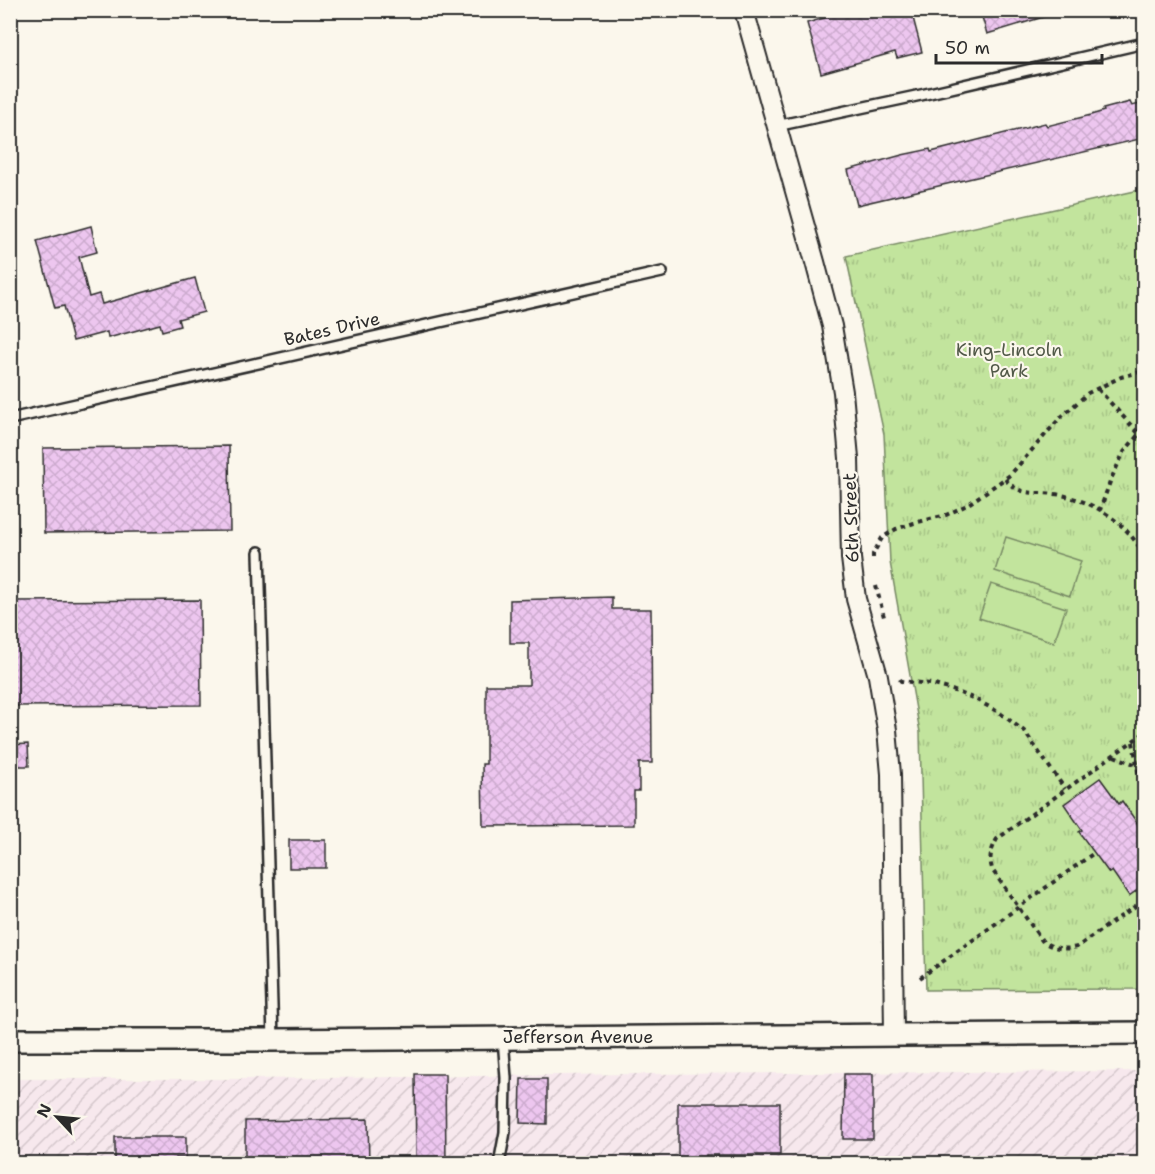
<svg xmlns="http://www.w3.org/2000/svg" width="1155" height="1174" viewBox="0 0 1155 1174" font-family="'Shantell Sans',sans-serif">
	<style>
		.industrial { fill: url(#industrial-furrows) }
		.park { fill: url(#park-tufts); stroke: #768864; stroke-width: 1.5 }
		.garden { fill: #c2e49d; stroke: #768864; stroke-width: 1.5 }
		.building { fill: url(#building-cross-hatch); stroke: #2b2b2b; stroke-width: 1.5 }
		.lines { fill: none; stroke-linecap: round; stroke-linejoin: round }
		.service-casing { stroke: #2b2b2b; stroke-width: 14 }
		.minor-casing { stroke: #2b2b2b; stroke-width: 22 }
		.tertiary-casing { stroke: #2b2b2b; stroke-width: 26 }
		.path { stroke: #2b2b2b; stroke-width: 4; stroke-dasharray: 4.5 4.5; stroke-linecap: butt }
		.service { stroke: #fbf7ec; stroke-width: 9 }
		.minor { stroke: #fbf7ec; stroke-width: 18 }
		.tertiary { stroke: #fbf7ec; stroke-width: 21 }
		.labels { text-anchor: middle; stroke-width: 4.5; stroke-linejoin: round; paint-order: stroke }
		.street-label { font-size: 18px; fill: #2b2b2b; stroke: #fbf7ec }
		.park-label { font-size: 18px; fill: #515948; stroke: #fbf7ec }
	</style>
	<defs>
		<pattern id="industrial-furrows" width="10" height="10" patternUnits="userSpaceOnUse" patternTransform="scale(1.5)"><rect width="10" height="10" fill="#f7e8ed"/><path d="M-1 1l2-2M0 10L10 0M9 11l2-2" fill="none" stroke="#d4c7cb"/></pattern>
		<pattern id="park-tufts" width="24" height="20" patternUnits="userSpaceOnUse" patternTransform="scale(1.5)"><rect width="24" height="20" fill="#c2e49d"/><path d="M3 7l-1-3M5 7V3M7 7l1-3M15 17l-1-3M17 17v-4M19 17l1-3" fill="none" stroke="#a7c487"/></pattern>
		<pattern id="building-cross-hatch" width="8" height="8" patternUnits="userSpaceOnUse" patternTransform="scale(1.5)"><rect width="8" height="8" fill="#edc6ef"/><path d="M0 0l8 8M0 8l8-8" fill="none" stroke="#cbaacd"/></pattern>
	</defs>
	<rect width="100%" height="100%" fill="#fbf7ec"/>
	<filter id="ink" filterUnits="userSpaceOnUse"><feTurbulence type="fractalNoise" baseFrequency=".0167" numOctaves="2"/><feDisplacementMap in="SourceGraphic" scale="12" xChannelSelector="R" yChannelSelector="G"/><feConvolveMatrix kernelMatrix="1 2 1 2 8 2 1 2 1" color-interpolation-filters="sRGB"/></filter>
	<g filter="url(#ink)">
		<polygon class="industrial" points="1144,1071 1144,1163 11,1164 11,1079 241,1079 636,1074"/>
		<polygon class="park" points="1144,189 1144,989 926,990 920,732 890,562 884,434 846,256"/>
		<g class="garden">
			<polygon points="1006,537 1081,561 1070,596 995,571"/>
			<polygon points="991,584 1066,608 1054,642 979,618"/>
		</g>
		<g class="building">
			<polygon points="826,10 911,10 922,52 897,58 895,52 821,73 807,23 828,17"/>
			<polygon points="980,10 1049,10 1050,15 987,34"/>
			<polygon points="1130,102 1132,106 1144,103 1144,138 857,205 848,170 902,155 930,149 931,152 1045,123 1047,126 1091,115 1104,111 1103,109"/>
			<polygon points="91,226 97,252 79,257 89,297 99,294 102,304 195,278 204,312 178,319 180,326 162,331 160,324 108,338 107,332 73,341 64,306 55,308 37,241"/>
			<polygon points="229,446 230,531 44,533 43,448"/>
			<polygon points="612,597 612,609 651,609 652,763 639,763 639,791 634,791 634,825 483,826 482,764 486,764 486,685 529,685 529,643 510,643 510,600"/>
			<polygon points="200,600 201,705 10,706 10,601"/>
			<polygon points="28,744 29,766 10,766 10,745"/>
			<polygon points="1100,778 1119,804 1122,801 1144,833 1144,885 1129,896 1112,871 1109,873 1079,832 1082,830 1064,804"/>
			<rect x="289" y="840" width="37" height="28"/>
			<polygon points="415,1074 445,1074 446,1164 416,1164"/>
			<polygon points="844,1074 873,1074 873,1139 843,1139"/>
			<polygon points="521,1079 547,1079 547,1124 520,1123"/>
			<polygon points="678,1103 780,1103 780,1155 706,1155 706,1164 678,1164"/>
			<polygon points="368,1119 369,1164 245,1164 245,1121"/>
			<polygon points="115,1137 186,1137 186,1158 176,1158 176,1164 115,1164"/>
		</g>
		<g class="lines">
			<g class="service-casing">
				<g id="service">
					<polyline points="776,126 921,95 1144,43"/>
					<polyline points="10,419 662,272"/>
					<polyline points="259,552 273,1040"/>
					<polyline points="499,1164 505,1132 506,1078 503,1038"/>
				</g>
			</g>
			<g class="minor-casing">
				<polyline id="minor" points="744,10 815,262 832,326 843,392 849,458 851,558 856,599 878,676 887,730 891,774 894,1035"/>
			</g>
			<g class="tertiary-casing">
				<polyline id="tertiary" points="10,1040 273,1040 1144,1033"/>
			</g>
			<g class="path">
				<polyline points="1098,389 1139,434 1124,452 1111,479 1100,510"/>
				<path d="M1005,479C1022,499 1037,490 1061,495C1095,502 1129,524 1144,556"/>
				<polyline points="873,558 873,554 882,538 896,529 914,523 946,515 967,505 1010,475 1060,418 1088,393 1121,377 1144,371"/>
				<polyline points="876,586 884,617"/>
				<polyline points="900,679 901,681 931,684 952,690 975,699 1000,713 1024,731 1065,789"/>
				<path d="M1144,733L997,839C991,850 988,859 993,871L1043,942C1056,949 1064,950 1077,947L1144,900"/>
				<polyline points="1133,742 1139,776 1144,787"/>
				<polyline points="1114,756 1137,765"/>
				<polyline points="1138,823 1144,818"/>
				<polyline points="920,978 1094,853"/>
			</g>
			<use href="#service" class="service"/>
			<use href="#minor" class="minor"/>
			<use href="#tertiary" class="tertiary"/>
		</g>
	</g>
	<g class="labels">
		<g class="street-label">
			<text transform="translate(332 329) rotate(-13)" y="6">Bates Drive</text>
			<text transform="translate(851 518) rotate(-92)" y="6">6th Street</text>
			<text x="578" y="1043">Jefferson Avenue</text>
		</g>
		<g class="park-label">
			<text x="1009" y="356">King-Lincoln<tspan x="1009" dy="21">Park</tspan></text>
		</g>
	</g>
	<rect width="1155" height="1174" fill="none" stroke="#fbf7ec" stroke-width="36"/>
	<rect x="18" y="18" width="1119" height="1138" fill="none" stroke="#2b2b2b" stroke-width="2" filter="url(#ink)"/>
	<g transform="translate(57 1117) rotate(296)" stroke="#fbf7ec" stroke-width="4.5" paint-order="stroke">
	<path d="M0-4.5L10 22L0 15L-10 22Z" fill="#2b2b2b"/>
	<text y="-9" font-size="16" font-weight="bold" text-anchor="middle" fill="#2b2b2b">N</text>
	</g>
	<path d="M936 54v9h166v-9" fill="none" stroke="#2b2b2b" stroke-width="3"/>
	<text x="945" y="54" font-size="18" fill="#2b2b2b" stroke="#fbf7ec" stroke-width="4.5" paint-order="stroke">50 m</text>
</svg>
